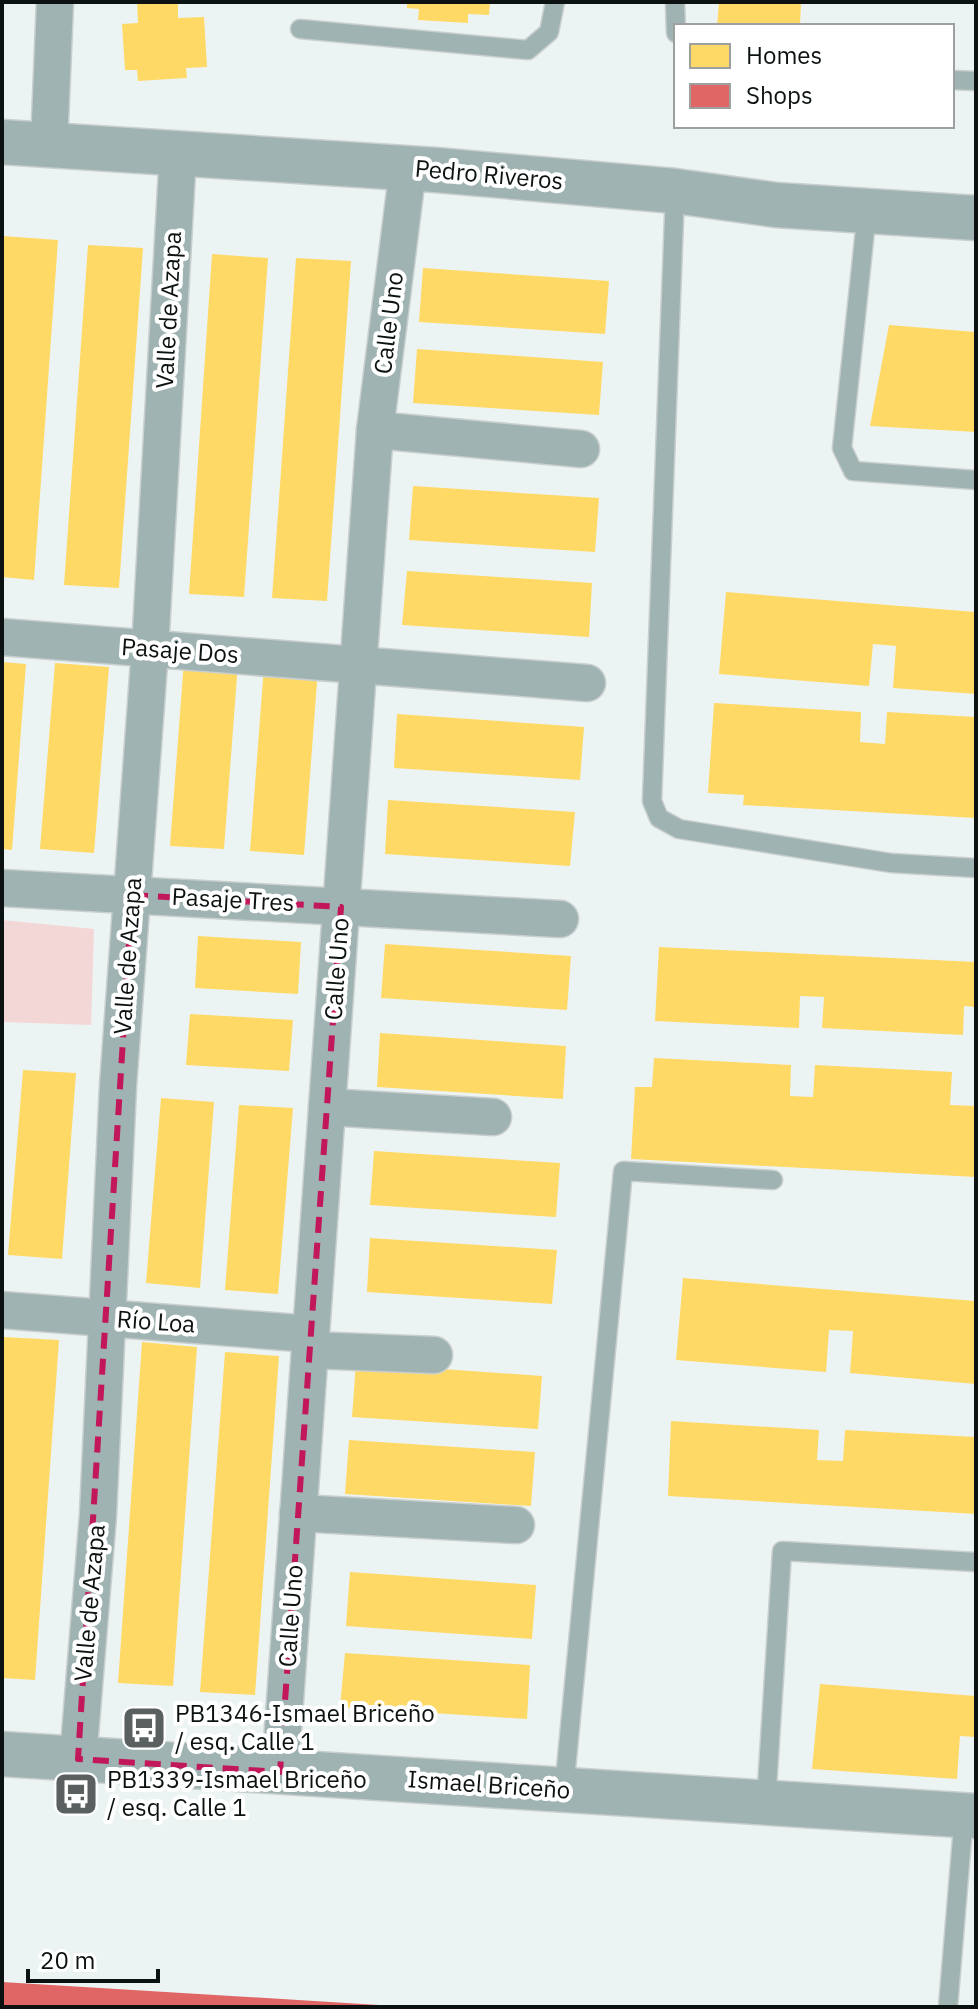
<svg xmlns="http://www.w3.org/2000/svg" width="978" height="2009" viewBox="0 0 978 2009" font-family="'IBM Plex Sans',sans-serif">
	<style>
		.green { fill: #f3d7d7 }
		.homes { fill: #ffd966 }
		.shops { fill: #e06666 }
		.lines { fill: none; stroke-linecap: round; stroke-linejoin: round }
		.service-casing { stroke: #c9cfce; stroke-width: 21 }
		.minor-casing { stroke: #c9cfce; stroke-width: 39 }
		.tertiary-casing { stroke: #c9cfce; stroke-width: 47 }
		.service { stroke: #9fb3b2; stroke-width: 18 }
		.minor { stroke: #9fb3b2; stroke-width: 36 }
		.tertiary { stroke: #9fb3b2; stroke-width: 44 }
		.marked { fill: none; stroke: #c2185b; stroke-width: 6; stroke-dasharray: 16 10; stroke-linejoin: round }
		.labels { text-anchor: middle; stroke-width: 8; stroke-linejoin: round; paint-order: stroke }
		.street-label { font-size: 24px; fill: #0c1111; stroke: #fff }
		.poi-label { font-size: 24px; fill: #0c1111; stroke: #fff; text-anchor: start }
	</style>
	<rect width="100%" height="100%" fill="#ecf4f3"/>
	<polygon class="green" points="2,920 94,929 91,1025 2,1022"/>
	<g class="homes">
		<polygon points="137,2 178,2 178,18 204,17 207,67 186,68 187,78 138,81 137,70 125,70 122,24 138,23"/>
		<polygon points="407,2 490,2 489,15 468,14 468,23 418,20 419,9 407,8"/>
		<polygon points="719,2 801,2 800,26 717,26"/>
		<polygon points="3,236 58,240 34,580 2,577"/>
		<polygon points="88,245 143,248 119,588 64,585"/>
		<polygon points="212,254 268,258 244,597 189,594"/>
		<polygon points="296,258 351,261 327,601 272,598"/>
		<polygon points="423,268 609,281 605,334 419,322"/>
		<polygon points="889,325 976,332 976,432 870,426"/>
		<polygon points="417,349 603,362 599,415 413,403"/>
		<polygon points="413,486 599,498 595,552 409,540"/>
		<polygon points="407,571 592,583 589,637 402,625"/>
		<polygon points="726,592 976,612 976,694 893,688 896,646 873,644 869,686 719,674"/>
		<polygon points="184,660 238,663 224,849 170,846"/>
		<polygon points="2,662 26,664 12,850 2,849"/>
		<polygon points="55,663 109,667 94,853 40,849"/>
		<polygon points="264,666 318,669 304,855 250,851"/>
		<polygon points="714,703 861,712 860,742 885,744 887,712 976,717 976,818 743,805 744,795 708,793"/>
		<polygon points="397,714 584,727 580,780 394,768"/>
		<polygon points="388,800 575,812 570,866 385,854"/>
		<polygon points="198,936 301,942 298,994 195,988"/>
		<polygon points="385,944 571,956 567,1010 381,998"/>
		<polygon points="659,947 976,962 976,1007 964,1006 963,1035 822,1028 824,997 800,996 799,1028 655,1021"/>
		<polygon points="190,1014 293,1020 289,1071 186,1065"/>
		<polygon points="380,1033 566,1046 563,1099 377,1087"/>
		<polygon points="654,1058 791,1065 790,1096 813,1097 815,1065 952,1072 950,1105 976,1106 976,1177 631,1159 635,1087 652,1087"/>
		<polygon points="23,1070 76,1073 62,1259 8,1255"/>
		<polygon points="161,1098 214,1102 200,1288 146,1283"/>
		<polygon points="239,1105 293,1108 278,1294 225,1290"/>
		<polygon points="374,1151 560,1163 556,1217 370,1205"/>
		<polygon points="370,1238 557,1250 552,1304 367,1292"/>
		<polygon points="683,1278 976,1301 976,1384 850,1373 853,1331 829,1330 826,1372 676,1360"/>
		<polygon points="4,1337 59,1340 35,1680 2,1678"/>
		<polygon points="142,1342 197,1347 173,1686 118,1683"/>
		<polygon points="225,1352 279,1356 255,1695 200,1692"/>
		<polygon points="356,1363 542,1376 538,1429 352,1417"/>
		<polygon points="671,1421 819,1430 817,1460 843,1461 845,1430 976,1437 976,1514 668,1496"/>
		<polygon points="349,1440 535,1452 531,1506 345,1494"/>
		<polygon points="350,1572 536,1585 532,1639 346,1626"/>
		<polygon points="345,1653 530,1665 527,1719 340,1707"/>
		<polygon points="820,1684 976,1696 976,1737 960,1736 957,1779 812,1769"/>
	</g>
	<polygon class="shops" points="2,1982 379,2005 379,2007 2,2007"/>
	<g class="lines">
		<g class="service-casing">
			<g id="service">
				<polyline points="675,2 676,33"/>
				<polyline points="300,29 528,50 549,32 555,2"/>
				<polyline points="952,80 976,81"/>
				<polyline points="675,191 652,801 659,818 679,829 891,863 976,868"/>
				<polyline points="867,211 842,448 853,471 976,480"/>
				<polyline points="564,1790 623,1171 773,1180"/>
				<polyline points="766,1803 782,1551 976,1562"/>
				<polyline points="948,2007 964,1815"/>
			</g>
		</g>
		<g class="minor-casing">
			<g id="minor">
				<polyline points="49,145 55,2"/>
				<polyline points="375,430 581,449"/>
				<polyline points="2,637 587,683"/>
				<polyline points="2,888 560,919"/>
				<polyline points="327,1107 493,1117"/>
				<polyline points="2,1310 311,1334"/>
				<polyline points="310,1350 434,1355"/>
				<polyline points="298,1513 516,1525"/>
				<polyline points="78,1759 98,1515 118,1086 150,649 178,153"/>
				<polyline points="280,1772 375,430 408,168"/>
			</g>
		</g>
		<g class="tertiary-casing">
			<g id="tertiary">
				<polyline points="2,142 436,170 675,191 776,205 976,218"/>
				<polyline points="2,1754 976,1816"/>
			</g>
		</g>
		<use href="#service" class="service"/>
		<use href="#minor" class="minor"/>
		<use href="#tertiary" class="tertiary"/>
	</g>
	<path class="marked" d="M132,895L341,907L280,1772L78,1759Z"/>
	<defs>
		<g id="bus-square" transform="scale(2.3)"><rect x="-9" y="-9" width="18" height="18" rx="4" fill="#5a6060" stroke="#fff"/><path d="M-5-6H5V4H4V6H2V4H-2V6H-4V4H-5ZM-3.5-4V0h7V-4ZM-3.5 1.2v1.5H-2V1.2ZM2 1.2v1.5H3.5V1.2Z" fill="#fff"/></g>
	</defs>
	<g fill-rule="evenodd">
		<use href="#bus-square" x="144" y="1728"/>
		<use href="#bus-square" x="76" y="1794"/>
	</g>
	<g class="labels">
		<g class="street-label">
			<text transform="translate(489 175) rotate(5)" y="8">Pedro Riveros</text>
			<text transform="translate(169 310) rotate(-87)" y="8">Valle de Azapa</text>
			<text transform="translate(389 323) rotate(-83)" y="8">Calle Uno</text>
			<text transform="translate(180 651) rotate(4)" y="8">Pasaje Dos</text>
			<text transform="translate(233 900) rotate(3)" y="8">Pasaje Tres</text>
			<text transform="translate(128 956) rotate(-86)" y="8">Valle de Azapa</text>
			<text transform="translate(337 969) rotate(-86)" y="8">Calle Uno</text>
			<text transform="translate(156 1322) rotate(4)" y="8">Río Loa</text>
			<text transform="translate(90 1603) rotate(-85)" y="8">Valle de Azapa</text>
			<text transform="translate(291 1616) rotate(-86)" y="8">Calle Uno</text>
			<text transform="translate(489 1785) rotate(4)" y="8">Ismael Briceño</text>
		</g>
		<g class="poi-label">
			<text x="175" y="1722">PB1346-Ismael Briceño<tspan x="175" dy="28">/ esq. Calle 1</tspan></text>
			<text x="107" y="1788">PB1339-Ismael Briceño<tspan x="107" dy="28">/ esq. Calle 1</tspan></text>
		</g>
	</g>
	<rect width="978" height="2009" fill="none" stroke="#0c1111" stroke-width="8"/>
	<rect x="674" y="24" width="280" height="104" fill="#ffffff" stroke="#9ea0a0" stroke-width="2"/>
	<rect x="690" y="44" width="40" height="24" fill="#ffd966" stroke="#9ea0a0" stroke-width="2"/>
	<text x="746" y="64" font-size="24" fill="#0c1111">Homes</text>
	<rect x="690" y="84" width="40" height="24" fill="#e06666" stroke="#9ea0a0" stroke-width="2"/>
	<text x="746" y="104" font-size="24" fill="#0c1111">Shops</text>
	<path d="M28 1969v12h130v-12" fill="none" stroke="#0c1111" stroke-width="4"/>
	<text x="40" y="1969" font-size="24" fill="#0c1111" stroke="#ffffff" stroke-width="6" paint-order="stroke">20 m</text>
</svg>
